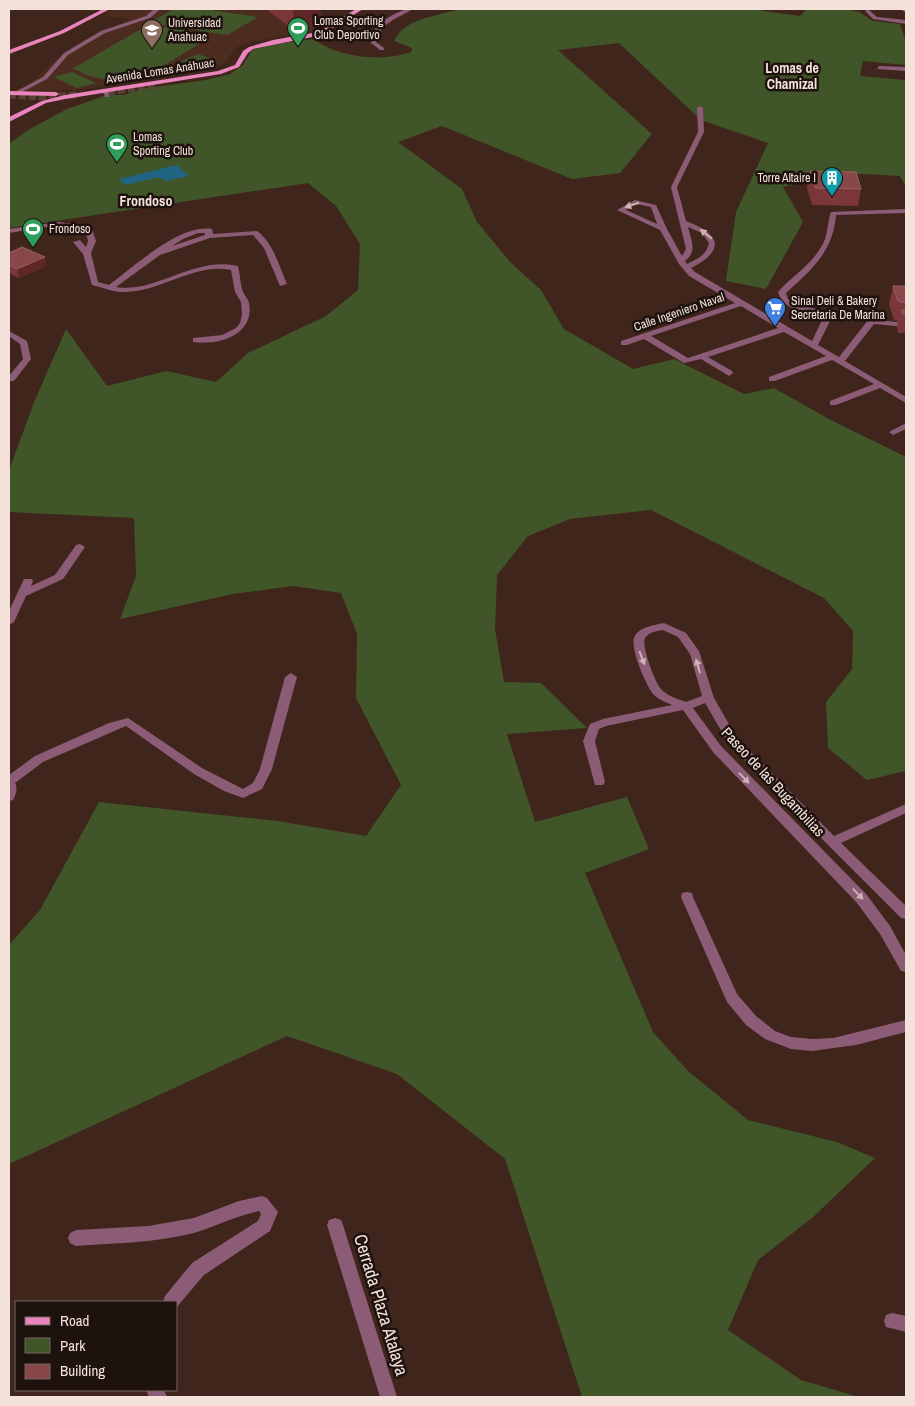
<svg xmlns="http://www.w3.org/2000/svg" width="915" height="1406" viewBox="0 0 915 1406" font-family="'Archivo Narrow',sans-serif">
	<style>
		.built { fill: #4c2c1e }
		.green { fill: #405628 }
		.water { fill: #206583 }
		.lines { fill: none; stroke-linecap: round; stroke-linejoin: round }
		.major-tunnel { stroke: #5a4138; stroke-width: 7; stroke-dasharray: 7 3; stroke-linecap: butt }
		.minor { fill: #8c5b75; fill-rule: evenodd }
		.major { fill: #e985bc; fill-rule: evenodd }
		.wall { fill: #7b3639 }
		.shaded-wall { fill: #5e2726 }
		.building { fill: #88484a; stroke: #996061 }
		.oneway { fill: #cfb2b7 }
		.labels { text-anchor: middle; stroke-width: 5; stroke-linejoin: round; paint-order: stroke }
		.far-poi-label { font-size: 12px; fill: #f3e1da; stroke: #1d120d; text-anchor: start }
		.far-street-label { font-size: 12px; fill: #f3e1da; stroke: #1d120d }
		.far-neighbourhood-label { font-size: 14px; font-weight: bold; fill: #f3e1da; stroke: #1d120d }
		.street-label { font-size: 15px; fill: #f3e1da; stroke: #1d120d }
		.near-street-label { font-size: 18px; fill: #f3e1da; stroke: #1d120d }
	</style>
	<rect width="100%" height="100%" fill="#3f251b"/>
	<polygon class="built" points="112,9 300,9 323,25 309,32 246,43 235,48 225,63 208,70 77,90 10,91 26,87 55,60 82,41 98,32 132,19 105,16"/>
	<g class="green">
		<polygon points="174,9 205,9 258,17 227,35 149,23"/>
		<path d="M460,9H758L763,11L800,16L807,9H846L859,12L873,21L900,24L906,43V65L863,61L860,76L906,80V187L900,176L841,173L783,187L803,222L766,289L726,281L736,212L768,143L701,120L619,43L558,50L652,134L620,173L572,179L442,126L398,142L462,189L477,222L511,263L541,290L564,329L633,369L674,359L744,394L774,388L829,419L906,457V771L867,780L828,748L826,702L852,669L853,631L824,598L651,510L570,519L528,536L497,575L495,629L504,682L541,683L587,728L507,734L535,822L627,797L649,849L585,873L653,1032L688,1071L748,1120L837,1142L875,1158L812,1218L758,1260L728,1330L801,1380L859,1397H582L505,1159L397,1074L287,1036L9,1164V945L40,910L99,802L278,821L366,836L401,785L356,698L357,634L341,593L293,586L233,594L120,619L136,576L134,518L9,512V470L35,400L66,329L107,386L166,371L216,382L248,353L326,316L358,290L360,244L336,206L308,183L9,228V144L28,130L67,109L107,95H123L147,88L206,80L230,74L243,65L252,50L276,44L314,39C337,58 384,62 411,52L412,48L394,41C404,18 438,16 460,9Z"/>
		<path d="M146,26C159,28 199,25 204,41L150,74C132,81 109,82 90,76C83,74 80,70 72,69Z"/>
		<polygon points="198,54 217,61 195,71 175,64"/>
		<polygon points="72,72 96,83 77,88 54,77"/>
	</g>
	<polygon class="water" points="177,165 189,176 165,181 160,177 125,185 119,179"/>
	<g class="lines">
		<g class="major-tunnel">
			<polyline points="108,92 155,85"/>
			<polyline points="9,95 44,97 76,95"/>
		</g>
		<g class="minor">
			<polygon points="154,9 160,9 150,18 105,33 68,55 47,79 20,93 15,92 43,77 64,53 101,31 146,16"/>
			<path d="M406,9H413C397,19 381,22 376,42L384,48V50H380L371,43C370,25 391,15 406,9Z"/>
			<polygon points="868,9 877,17 906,20 906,24 873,19 865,11"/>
			<polygon points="900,9 906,9 906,13"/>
			<polygon points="879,66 906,67 906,71 877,69"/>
			<polygon points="103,89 109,92 109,97 105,97 104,94 100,91"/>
			<path d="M700,106L703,108L704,132L677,187L686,221C721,234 726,250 691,268L695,272L812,341L824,316C807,312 783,311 778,292C794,274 816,262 825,239C828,230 828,220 831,212L906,209V213L836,215C833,252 812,269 786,293L788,299L796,304L832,313L833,315L818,345L839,357L869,319L906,323V327L874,324L845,361L906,397V403L880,388L836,405H830V401L874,384L832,360L775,381H769V377L826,356L784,332L708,357L732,371L733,373L729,376L701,359L684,363L644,339L627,345H621V341L735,303L689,276L679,264L660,230L617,210L635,200L656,205L667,229L682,256L686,249L671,187L698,132L697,108ZM636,204L651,207L657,224L626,210ZM688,227L702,233L709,243C707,255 697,259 687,264L685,261C698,251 691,240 688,227ZM741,306L778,328L688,358L651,336Z"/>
			<path d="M59,222L79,225L92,229L96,241L91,253L98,282L109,285C135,266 179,224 212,229L213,234L257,231C273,242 279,266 287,284L280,286L264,248L253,235L210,238L160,255L116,287C156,294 193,256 238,266C240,273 240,282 242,289C243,294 248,298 249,303C255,335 219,346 193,342V338L222,335L236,328L240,323L242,314L241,302L235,292L231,270C194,262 160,293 122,292C112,292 102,287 92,285L83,254L73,242L80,240L86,247L88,241L86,232C60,222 35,229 9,233V229ZM198,233H205V235L172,246L183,239Z"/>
			<polygon points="9,331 27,341 31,359 14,381 9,381 9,376 23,359 20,344 9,336"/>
			<polygon points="906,423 906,429 893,435 889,432"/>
			<polygon points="80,544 85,547 63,579 26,596 14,622 9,625 9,611 24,579 32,579 33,581 31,586 55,575 76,545"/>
			<path d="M664,623L686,633L699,651L714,698L737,738L834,836L906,804V813L841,843L906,906V919L901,918L828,845L729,744L705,703L693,708L721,746L867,895L890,926L906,955V972L901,971L880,934L857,903L713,752L683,710L606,726L599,729L595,741L605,782L603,785H595L583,741L590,724L603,719L672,705C667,703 660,700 655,696C647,689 630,648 634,638C638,627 654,625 664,623ZM663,630L678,637L690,654L702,696L686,702C678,699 667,696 661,689C655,683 641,645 645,638C649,632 657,631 663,630Z"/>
			<path d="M291,673L297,677L272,769L262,789L243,798L224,791L194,774L126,726L43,762L15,783C18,788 16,795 13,800L9,801V775L35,756L109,723L128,718L202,768L243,789L253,783L260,769L285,677Z"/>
			<polygon points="687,892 692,893 693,897 737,994 756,1016 775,1031 791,1037 812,1039 833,1038 906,1020 906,1032 856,1045 812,1051 791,1049 765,1039 746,1025 727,1002 681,897 682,893"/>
			<path d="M262,1196L267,1198L278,1212L270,1231L204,1275L176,1308V1302H163L165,1296L192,1263L258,1221L261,1214L259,1211C236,1216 216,1226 194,1233C155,1243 115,1243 76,1246L70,1243L68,1238L70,1233L76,1230L148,1226L194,1218L239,1201Z"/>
			<polygon points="335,1218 341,1220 343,1225 397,1397 380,1397 327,1225 329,1220"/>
			<polygon points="892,1313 906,1316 906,1332 886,1327 884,1321 886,1315"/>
			<polygon points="146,1390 164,1390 167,1397 149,1397"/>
		</g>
		<g class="major">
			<polygon points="103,9 110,9 64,33 9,54 9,50 60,31"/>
			<polygon points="356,9 363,9 322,35 253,49 248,53 239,67 221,74 65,99 46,103 9,122 9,117 42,101 65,95 218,71 235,65 243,51 249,47 273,40 318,32"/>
			<polygon points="9,91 56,92 59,94 56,96 9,95"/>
		</g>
	</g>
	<g class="wall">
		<polygon points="267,9 321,9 322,26 295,31 267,10"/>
		<polygon points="810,171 861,189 858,206 812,205 807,188"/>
		<polygon points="9,253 47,266 19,278 9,273"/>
		<polygon points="893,286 906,286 906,333 898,333 897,328 898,321 894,320 889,304"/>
	</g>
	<g class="shaded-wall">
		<polygon points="300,9 321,9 322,26 295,31 293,10"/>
		<polygon points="45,257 47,266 19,278 17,269"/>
	</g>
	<g class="building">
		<polygon points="810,171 856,172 861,189 815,188"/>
		<polygon points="22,247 45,257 17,269 9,265 9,253"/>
		<polygon points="893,286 906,286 906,303 898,301"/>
		<polygon points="901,310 906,310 906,314 903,314"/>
	</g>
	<defs><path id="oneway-solid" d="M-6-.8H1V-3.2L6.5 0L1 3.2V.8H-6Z" transform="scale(1.25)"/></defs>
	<g class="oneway">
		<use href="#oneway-solid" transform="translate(632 205) rotate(162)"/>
		<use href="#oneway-solid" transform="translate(706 234) rotate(-140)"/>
		<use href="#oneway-solid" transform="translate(642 658) rotate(69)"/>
		<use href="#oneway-solid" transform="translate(698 666) rotate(-106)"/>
		<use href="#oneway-solid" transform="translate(744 778) rotate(46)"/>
		<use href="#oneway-solid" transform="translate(858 894) rotate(46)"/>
	</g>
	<defs>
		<g id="stadium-pin" transform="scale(1.125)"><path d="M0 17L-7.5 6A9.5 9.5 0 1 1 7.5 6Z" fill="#2e9e5b" stroke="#1d120d"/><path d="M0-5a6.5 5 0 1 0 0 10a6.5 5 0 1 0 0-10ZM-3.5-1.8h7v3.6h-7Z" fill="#fff"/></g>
		<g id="university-pin" transform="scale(1.125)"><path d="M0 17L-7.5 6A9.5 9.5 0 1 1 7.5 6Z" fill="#8d6e63" stroke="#1d120d"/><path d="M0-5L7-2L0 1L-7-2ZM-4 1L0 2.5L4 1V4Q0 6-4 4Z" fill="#fff"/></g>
		<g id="building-pin" transform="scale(1.125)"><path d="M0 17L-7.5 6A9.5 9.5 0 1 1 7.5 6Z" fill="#0f9aa8" stroke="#1d120d"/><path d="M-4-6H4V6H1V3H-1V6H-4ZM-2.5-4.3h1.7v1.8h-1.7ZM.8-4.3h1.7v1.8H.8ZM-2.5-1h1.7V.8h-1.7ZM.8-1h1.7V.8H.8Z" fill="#fff"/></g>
		<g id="supermarket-pin" transform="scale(1.125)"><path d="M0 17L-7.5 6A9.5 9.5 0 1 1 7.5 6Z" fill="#3f7fe0" stroke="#1d120d"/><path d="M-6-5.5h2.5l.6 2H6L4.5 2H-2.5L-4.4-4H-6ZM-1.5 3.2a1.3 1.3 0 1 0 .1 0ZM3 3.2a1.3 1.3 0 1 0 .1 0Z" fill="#fff"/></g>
	</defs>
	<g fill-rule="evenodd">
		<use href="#stadium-pin" x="298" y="28"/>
		<use href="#university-pin" x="152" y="30"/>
		<use href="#stadium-pin" x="117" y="144"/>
		<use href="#building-pin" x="832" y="178"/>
		<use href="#stadium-pin" x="33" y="229"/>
		<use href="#supermarket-pin" x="775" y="308"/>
	</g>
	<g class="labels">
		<g class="far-poi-label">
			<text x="314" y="25">Lomas Sporting<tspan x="314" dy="14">Club Deportivo</tspan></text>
			<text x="168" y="27">Universidad<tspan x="168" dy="14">Anahuac</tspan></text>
			<text x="133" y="141">Lomas<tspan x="133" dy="14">Sporting Club</tspan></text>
			<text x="816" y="182" text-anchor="end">Torre Altaire I</text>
			<text x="49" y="233">Frondoso</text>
			<text x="791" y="305">Sinai Deli &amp; Bakery<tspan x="791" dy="14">Secretaria De Marina</tspan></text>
		</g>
		<g class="far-street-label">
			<text transform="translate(160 71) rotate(-9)" y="4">Avenida Lomas Anáhuac</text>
			<text transform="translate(679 312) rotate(-19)" y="4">Calle Ingeniero Naval</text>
		</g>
		<g class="far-neighbourhood-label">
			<text x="792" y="73">Lomas de<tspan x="792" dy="16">Chamizal</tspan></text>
			<text x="146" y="206">Frondoso</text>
		</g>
		<g class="street-label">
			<text transform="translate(773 782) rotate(47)" y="5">Paseo de las Bugambilias</text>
		</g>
		<g class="near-street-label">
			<text transform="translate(381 1305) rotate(73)" y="6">Cerrada Plaza Atalaya</text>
		</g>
	</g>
	<rect width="915" height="1406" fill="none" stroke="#f3e1da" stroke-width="20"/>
	<rect x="15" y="1301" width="162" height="90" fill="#1d120d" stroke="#73655f"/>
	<rect x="25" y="1317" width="25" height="8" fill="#e985bc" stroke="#73655f"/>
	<text x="60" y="1326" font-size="15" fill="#f3e1da">Road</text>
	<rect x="25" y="1338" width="25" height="15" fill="#405628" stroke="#73655f"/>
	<text x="60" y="1351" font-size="15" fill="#f3e1da">Park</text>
	<rect x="25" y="1364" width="25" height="15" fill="#88484a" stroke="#73655f"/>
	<text x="60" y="1376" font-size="15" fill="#f3e1da">Building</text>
</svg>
